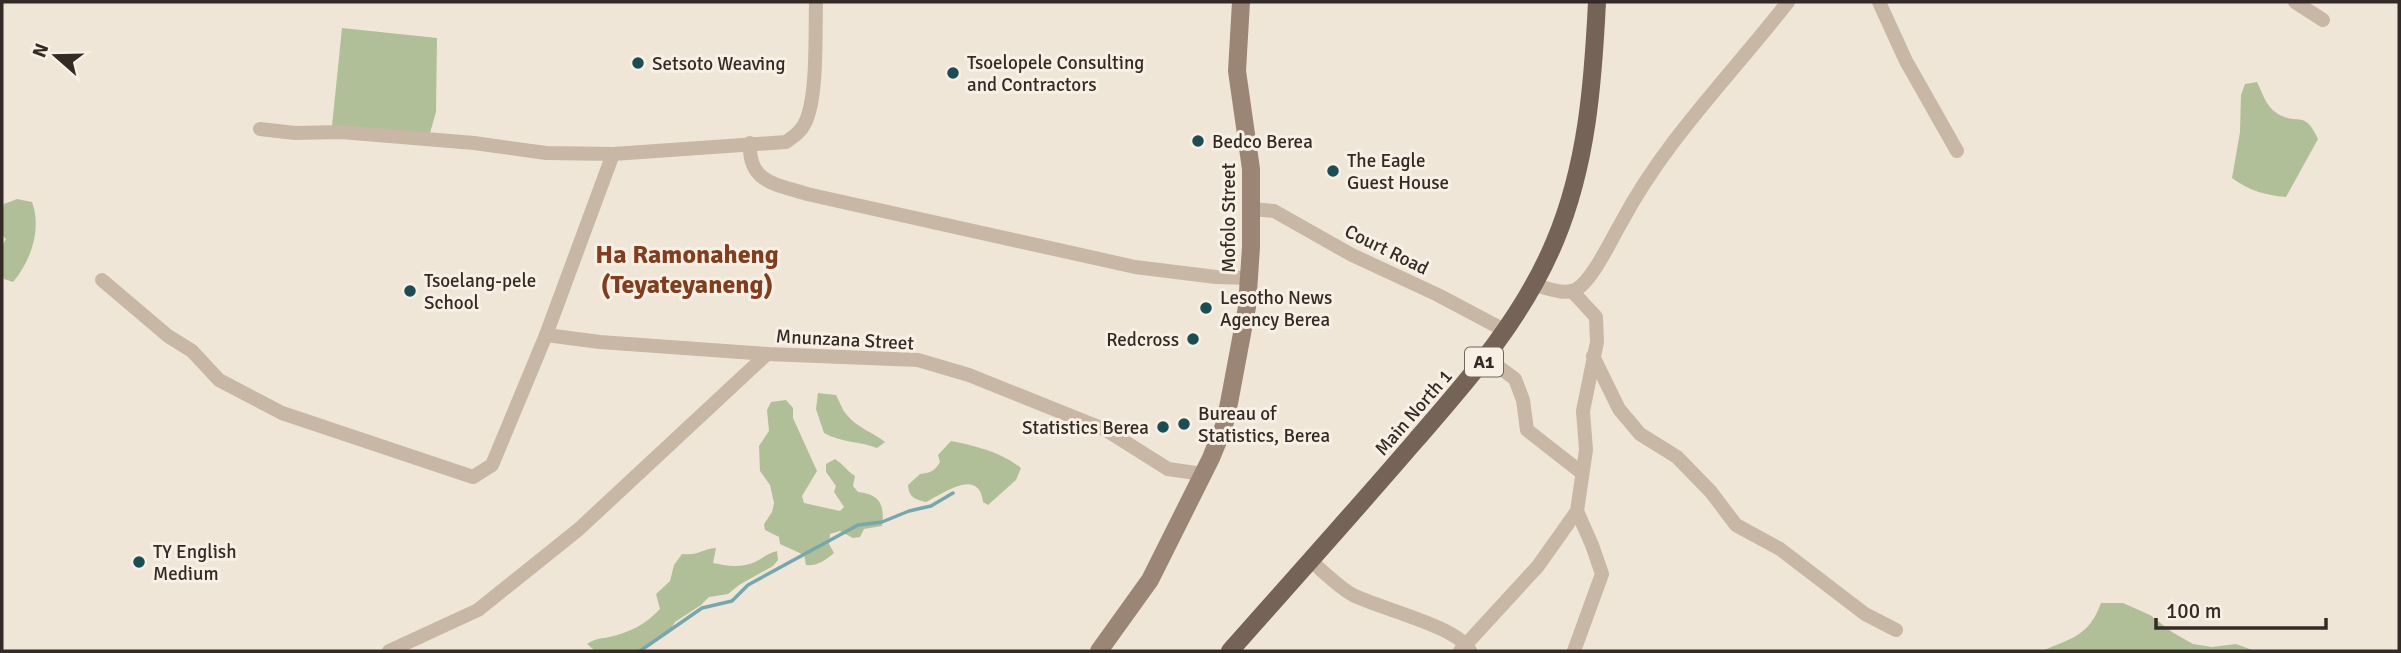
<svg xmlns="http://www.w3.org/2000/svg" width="2401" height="653" viewBox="0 0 2401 653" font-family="Signika,sans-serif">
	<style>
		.green { fill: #b0bf98 }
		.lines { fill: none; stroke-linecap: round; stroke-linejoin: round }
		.stream { stroke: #77a7ad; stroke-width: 3.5 }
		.street { stroke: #c8b7a4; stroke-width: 14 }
		.secondary { stroke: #9b8676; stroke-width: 18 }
		.primary { stroke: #766357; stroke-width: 18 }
		.poi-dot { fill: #1c4d54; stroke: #f8f0e4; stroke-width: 2.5 }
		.labels { text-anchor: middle; stroke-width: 6; stroke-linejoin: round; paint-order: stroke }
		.shield { fill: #f8f0e4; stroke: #6f665f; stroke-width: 2 }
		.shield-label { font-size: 18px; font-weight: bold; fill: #342b26 }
		.poi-label { font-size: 19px; fill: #342b26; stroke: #f8f0e4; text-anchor: start }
		.street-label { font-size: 19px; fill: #342b26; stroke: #f8f0e4 }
		.district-label { font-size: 26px; font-weight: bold; fill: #813d20; stroke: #f8f0e4 }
	</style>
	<rect width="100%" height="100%" fill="#f0e6d8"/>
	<g class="green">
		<polygon points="342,28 437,38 436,112 430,133 332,126"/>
		<path d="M2257,82C2263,94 2266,107 2278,114C2299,126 2304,109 2318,139L2286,197C2265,195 2250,191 2232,178L2240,132L2241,95L2245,84Z"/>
		<path d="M17,199L32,202C42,229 31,261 13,282L4,279L2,275V246L6,239L2,235V211L4,204Z"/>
		<path d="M818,393L836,395C840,402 842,410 847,415C857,428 873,432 885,442L877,448C859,441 842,443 824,433L816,409Z"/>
		<path d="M786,400L793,408V418L817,471L802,496L804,503L840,511L844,507L834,492L836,486L826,472V464L835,459C843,464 847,471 855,476L853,486L858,492C880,494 885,505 882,526L864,529L860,537L853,538L840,531L830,534L829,544L834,553C826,560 816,567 806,565L804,555L780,544L779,537L765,530L764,524L772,512L774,503L770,485L760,471L759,446L769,431L767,410L771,402Z"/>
		<path d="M951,441C976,446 1001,452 1021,468L1016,480L988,505L983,502C979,467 944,493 926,502C915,499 909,498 908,485L920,474C930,473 935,471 940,462L938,455Z"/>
		<path d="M716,548L713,563C726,566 742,568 755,562C763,558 768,553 777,551L778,560L773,566L739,585L728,594L709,597L701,605L675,622L670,630L641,651H595L587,644C596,638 600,639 609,637C629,633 646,624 660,609L656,594L670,581L674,565L682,554C699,556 701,549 716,548Z"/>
		<path d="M2101,603H2123L2150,615L2172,632L2193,644L2212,647L2236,644L2255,651H2042C2072,638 2089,636 2101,603Z"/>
	</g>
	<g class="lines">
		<polyline class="stream" points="640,651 702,608 732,601 748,585 858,525 882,522 909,511 931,506 953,493"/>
		<g class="street">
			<polyline points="1879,2 1906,61 1957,151"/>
			<polyline points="2295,2 2323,20"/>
			<path d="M260,129L295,133L341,132L474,143L546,153L613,154L786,142C794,136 801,132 805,123C818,97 815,32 816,2"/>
			<path d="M750,143C748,183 776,184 807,194L1135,267L1216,277L1249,278"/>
			<polyline points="1251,209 1274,211 1352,255 1438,295 1506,331"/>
			<polyline points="102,280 168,336 192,351 219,380 282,413 473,477 492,465 546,335 613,154"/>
			<path d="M1535,285C1547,288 1566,296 1577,289C1593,279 1611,240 1621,223C1665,140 1731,75 1788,2"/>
			<polyline points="546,335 600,342 767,354 918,360 969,375 1106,430 1168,469 1203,474"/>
			<polyline points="1593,356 1619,409 1640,434 1677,457 1711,492 1736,525 1780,549 1865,614 1896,630"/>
			<polyline points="1487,358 1515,379 1523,400 1527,430 1582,473"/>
			<path d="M1310,560C1323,571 1337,586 1353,595C1378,608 1460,627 1470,651"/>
			<polyline points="389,651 478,610 579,529 767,354"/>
			<polyline points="1460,651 1538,566 1577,511 1586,450 1583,411 1597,342 1596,317 1572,291"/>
			<polyline points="1574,651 1602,574 1592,545 1577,511"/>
		</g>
		<polyline class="secondary" points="1099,651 1150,580 1211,458 1224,426 1229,403 1247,307 1251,247 1251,169 1237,71 1241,2"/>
		<path class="primary" d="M1230,651C1292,581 1355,511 1416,440C1470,378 1523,318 1555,241C1587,165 1593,83 1597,2"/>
	</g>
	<g class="poi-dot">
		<circle cx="638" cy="63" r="7"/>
		<circle cx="953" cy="73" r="7"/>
		<circle cx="1198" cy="141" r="7"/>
		<circle cx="1333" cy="171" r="7"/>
		<circle cx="410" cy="291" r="7"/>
		<circle cx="1206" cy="308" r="7"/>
		<circle cx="1193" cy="339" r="7"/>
		<circle cx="1184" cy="424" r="7"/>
		<circle cx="1163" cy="427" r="7"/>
		<circle cx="139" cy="562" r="7"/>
	</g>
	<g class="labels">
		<rect class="shield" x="1465" y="347.5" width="38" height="29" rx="5"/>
		<g class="shield-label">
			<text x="1484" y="368">A1</text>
		</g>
		<g class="poi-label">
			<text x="967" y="69">Tsoelopele Consulting<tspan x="967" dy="22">and Contractors</tspan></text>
			<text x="652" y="70">Setsoto Weaving</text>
			<text x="1212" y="148">Bedco Berea</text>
			<text x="1347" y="167">The Eagle<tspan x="1347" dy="22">Guest House</tspan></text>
			<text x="424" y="287">Tsoelang-pele<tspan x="424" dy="22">School</tspan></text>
			<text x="1220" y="304">Lesotho News<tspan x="1220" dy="22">Agency Berea</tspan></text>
			<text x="1179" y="346" text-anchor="end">Redcross</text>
			<text x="1198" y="420">Bureau of<tspan x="1198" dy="22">Statistics, Berea</tspan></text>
			<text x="1149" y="434" text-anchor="end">Statistics Berea</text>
			<text x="153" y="558">TY English<tspan x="153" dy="22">Medium</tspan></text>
		</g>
		<g class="street-label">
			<text transform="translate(1228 218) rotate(-90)" y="7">Mofolo Street</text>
			<text transform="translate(1387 249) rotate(26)" y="7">Court Road</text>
			<text transform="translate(845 339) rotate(3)" y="7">Mnunzana Street</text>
			<text transform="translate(1413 412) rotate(-49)" y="7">Main North 1</text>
		</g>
		<g class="district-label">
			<text x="687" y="263">Ha Ramonaheng<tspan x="687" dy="30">(Teyateyaneng)</tspan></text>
		</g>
	</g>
	<rect width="2401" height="653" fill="none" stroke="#342b26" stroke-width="7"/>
	<g transform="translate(56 56) rotate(290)" stroke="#f8f0e4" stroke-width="5" paint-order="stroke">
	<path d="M0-5L12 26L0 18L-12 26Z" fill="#342b26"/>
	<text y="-10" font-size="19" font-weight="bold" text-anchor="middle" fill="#342b26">N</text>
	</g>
	<path d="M2156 618v10h170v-10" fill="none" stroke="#342b26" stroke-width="3.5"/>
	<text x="2166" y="618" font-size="21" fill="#342b26" stroke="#f8f0e4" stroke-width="5" paint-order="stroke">100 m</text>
</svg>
